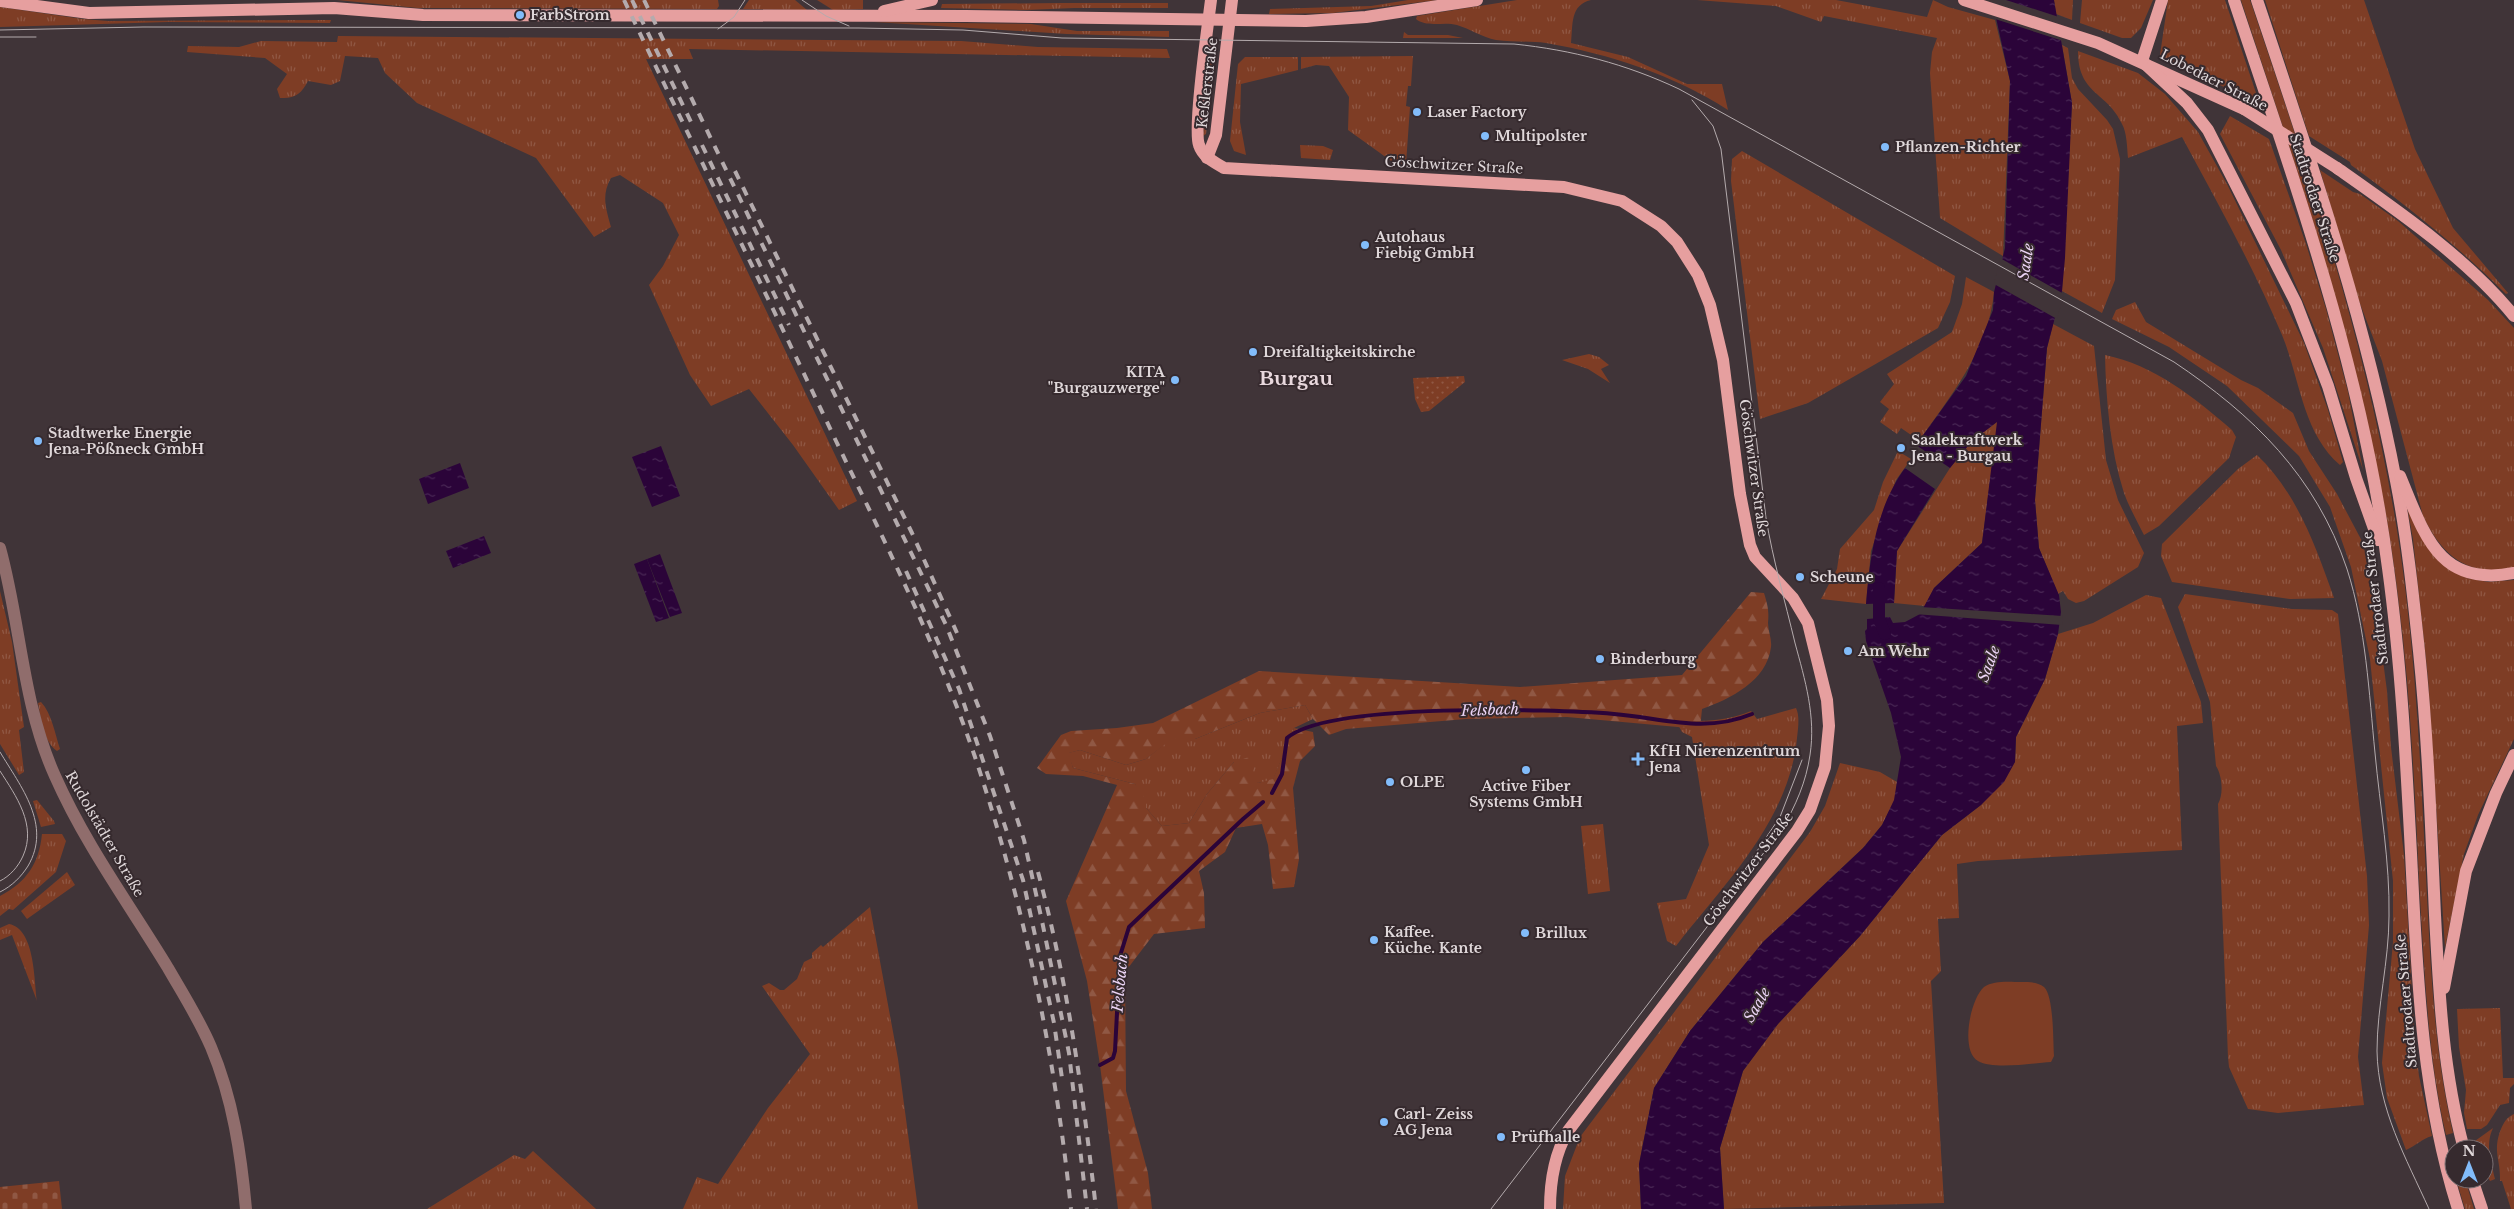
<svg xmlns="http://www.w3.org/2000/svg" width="2514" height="1209" viewBox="0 0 2514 1209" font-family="'Libre Baskerville',serif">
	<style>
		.grass { fill: url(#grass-tufts) }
		.forest { fill: url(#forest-firs) }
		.cemetery { fill: url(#cemetery-stones) }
		.park { fill: url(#park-dots) }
		.garden { fill: #7e3d25 }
		.water { fill: url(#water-ripples) }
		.pier { fill: #403438 }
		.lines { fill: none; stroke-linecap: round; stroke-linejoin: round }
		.stream { stroke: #2b0439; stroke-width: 4 }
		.canal { stroke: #2b0439; stroke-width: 12 }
		.minor { stroke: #906d6c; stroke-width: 12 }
		.major { stroke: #e69f9f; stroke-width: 12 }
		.tram { stroke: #b4abad; stroke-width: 1 }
		.rail { stroke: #b4abad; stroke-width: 4; stroke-dasharray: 9 9; stroke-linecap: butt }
		.major-bridge { stroke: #e69f9f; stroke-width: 12 }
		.poi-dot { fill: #82bcfa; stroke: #362a2e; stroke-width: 2 }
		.labels { text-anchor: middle; stroke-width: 4; stroke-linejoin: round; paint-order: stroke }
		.poi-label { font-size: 14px; font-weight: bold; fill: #dfd7d9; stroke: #362a2e; text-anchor: start }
		.street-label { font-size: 14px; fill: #dfd7d9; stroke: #362a2e }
		.water-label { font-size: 15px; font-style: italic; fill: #ecd5f6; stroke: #362a2e }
		.district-label { font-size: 19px; font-weight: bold; fill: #e8d8dd; stroke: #362a2e }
	</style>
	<defs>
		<pattern id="grass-tufts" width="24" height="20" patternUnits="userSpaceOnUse" patternTransform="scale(1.25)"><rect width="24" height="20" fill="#7e3d25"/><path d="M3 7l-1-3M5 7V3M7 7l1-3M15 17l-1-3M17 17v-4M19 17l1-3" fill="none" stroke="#905844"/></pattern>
		<pattern id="forest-firs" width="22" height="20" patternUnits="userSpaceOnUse" patternTransform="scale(1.25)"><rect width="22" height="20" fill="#7e3d25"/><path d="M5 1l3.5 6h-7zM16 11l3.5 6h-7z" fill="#905844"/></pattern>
		<pattern id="cemetery-stones" width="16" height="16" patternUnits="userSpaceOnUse" patternTransform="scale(1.25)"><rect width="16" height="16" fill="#7e3d25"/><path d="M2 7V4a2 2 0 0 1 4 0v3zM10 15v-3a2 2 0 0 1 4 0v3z" fill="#905844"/></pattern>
		<pattern id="park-dots" width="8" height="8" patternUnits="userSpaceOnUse" patternTransform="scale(1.25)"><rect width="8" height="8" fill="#7e3d25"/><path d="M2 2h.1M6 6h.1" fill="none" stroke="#905844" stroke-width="1.8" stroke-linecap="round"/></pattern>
		<pattern id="water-ripples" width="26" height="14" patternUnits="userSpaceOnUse" patternTransform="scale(1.25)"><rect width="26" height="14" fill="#2b0439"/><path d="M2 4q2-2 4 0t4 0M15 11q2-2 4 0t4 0" fill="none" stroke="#492855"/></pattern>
	</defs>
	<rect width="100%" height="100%" fill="#403438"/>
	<g class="grass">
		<polygon points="337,0 718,0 719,6 717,9 418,8"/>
		<polygon points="749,0 795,0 807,10 743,9"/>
		<polygon points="817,0 863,0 863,9 833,10"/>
		<polygon points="1408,0 1438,0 1333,13 1269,14 1270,9 1371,6"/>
		<path d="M1517,0H1591C1570,5 1573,24 1571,43L1628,57L1687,84H1722L1728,110C1674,75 1609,54 1546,43C1530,41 1513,42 1496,40C1482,37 1470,29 1457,25C1444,21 1427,28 1416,19L1417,16Z"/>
		<polygon points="1697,0 1836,0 1927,17 1933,0 1948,7 1995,20 2010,81 2003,256 1940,218 1930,73 1932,52 1937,38 1824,16 1821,22 1776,6"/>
		<polygon points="2054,0 2073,0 2072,20 2056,14"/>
		<polygon points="2082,0 2153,0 2141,28 2131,38 2122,38 2080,23"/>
		<polygon points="2168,0 2225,0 2260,105 2160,55"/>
		<path d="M2241,0H2250C2316,194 2382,391 2406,595C2418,695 2422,796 2427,897C2431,976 2435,1056 2453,1133L2446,1135C2428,1057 2425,978 2420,898C2415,797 2411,696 2398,596C2373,390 2306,196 2241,0Z"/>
		<path d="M2265,0H2364L2415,149L2453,228L2508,293L2506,294C2458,246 2406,205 2351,165L2350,162L2309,136Z"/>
		<polygon points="1063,3 1168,3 1168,8 1074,8 1026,10 941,8 942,4"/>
		<polygon points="0,7 83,19 108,21 331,20 330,23 168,22 0,27"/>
		<polygon points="874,22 1031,24 1077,31 1169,31 1169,37 1067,34"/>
		<polygon points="1404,32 1408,35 1448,35 1463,38 1403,38"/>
		<path d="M338,36L961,41L1038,47L1167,49L1170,58L689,49L693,59H646L857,501L839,510L793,445L749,389L711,406L690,375L649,285L663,266L679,235L663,203L620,175L611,178C601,195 606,209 611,227L594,237L536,158L417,103L385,73L378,58L345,56L340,81L331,85L308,81C301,94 295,99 280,98L277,89L287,74L265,58L187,52L188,46L239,47L261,41L337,42Z"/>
		<polygon points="2062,45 2068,48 2072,78 2078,89 2107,120 2113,129 2120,159 2115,280 2102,313 2062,291 2072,103"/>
		<path d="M2078,51L2138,73L2165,94L2198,132L2228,186L2304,343L2328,410L2343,462L2340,465C2302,432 2300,378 2282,335C2253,266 2217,202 2182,137L2128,158C2127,147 2127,133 2122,124C2107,91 2078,95 2078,51Z"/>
		<polygon points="1413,56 1411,86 1408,86 1406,106 1410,107 1406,164 1394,163 1348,130 1349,97 1329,66 1316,65 1301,69 1301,57"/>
		<polygon points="1245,57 1298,57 1298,70 1241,84 1240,122 1246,155 1234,151 1230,141 1238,64"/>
		<polygon points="1210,61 1215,62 1206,134 1203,136"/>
		<polygon points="2230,116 2269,139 2306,244 2326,309 2348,392 2363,470 2323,348 2281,250 2220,134"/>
		<polygon points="1300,145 1323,146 1333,150 1330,160 1301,158"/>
		<polygon points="1742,151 1955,276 1950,302 1938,328 1808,403 1760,419 1731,181 1732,159"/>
		<path d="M2320,170L2353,192L2360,194L2398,221L2488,300L2514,328V569C2467,576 2443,557 2423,516L2382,361L2359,301Z"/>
		<path d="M1966,277L1994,292C1989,350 1949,398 1916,445L1912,441L1914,437L1901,428L1897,434L1880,422L1889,409L1880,402L1894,384L1887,374L1952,332L1962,304Z"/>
		<path d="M2135,302L2146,322L2241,380L2258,388L2293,413L2309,451L2337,494L2363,543L2376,608L2387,691L2391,747L2404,855L2415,1044L2419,1076L2432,1136C2421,1139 2416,1146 2406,1150L2387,1098L2382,1063L2393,942V881L2370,659L2351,567L2330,507L2299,456L2227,386L2169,347L2112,319L2116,310Z"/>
		<polygon points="2053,324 2094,346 2106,460 2118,500 2144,553 2138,567 2084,601 2076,603 2068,599 2063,591 2058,594 2039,548 2035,500 2047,348"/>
		<polygon points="1589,354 1599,357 1609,365 1601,369 1610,383 1588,369 1562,360"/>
		<path d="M2105,355C2154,365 2194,397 2232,430L2236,437L2229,458L2159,526L2144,535C2137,521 2129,507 2124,493C2110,449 2106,400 2105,355Z"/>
		<polygon points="1998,421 1982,543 1934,588 1925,606 1894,603 1897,551 1950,468 1972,441"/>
		<polygon points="1898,451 1911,459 1896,480 1871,551 1866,604 1821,599 1837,569 1840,549 1874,510 1883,482"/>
		<path d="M2257,455C2297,493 2316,547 2334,598L2290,599L2172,582L2161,556L2162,544L2238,469Z"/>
		<polygon points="2407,506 2415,524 2467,578 2488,582 2514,580 2514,739 2478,815 2464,854 2445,948 2428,678 2413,539"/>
		<polygon points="0,591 12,642 24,727 19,730 24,772 19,775 0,744"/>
		<path d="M2185,594L2292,609L2332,610L2338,614L2367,876L2369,925L2358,1057L2364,1105L2278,1113L2248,1109L2229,1067L2228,1057L2218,804C2224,794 2222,775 2216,766L2210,702L2178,607Z"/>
		<polygon points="2146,595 2161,598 2201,702 2203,723 2177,726 2182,850 1978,861 1957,864 1959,918 1938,919 1941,971 1931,981 1944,1203 1724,1209 1720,1148 1743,1071 1778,1024 1860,936 1942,835 1981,805 2015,762 2016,737 2045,679 2058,634 2093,623"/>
		<path d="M41,702C52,714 55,734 60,749L57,751C43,741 41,718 38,703Z"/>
		<polygon points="1305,705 1313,719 1294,728 1273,780 1258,783 1234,762 1207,794 1189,823 1162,826 1146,808 1135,784 1073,768 1068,753 1080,750 1126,765 1146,759 1172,738 1195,739 1260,713"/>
		<path d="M1796,708C1800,716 1798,729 1797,738C1789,821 1725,883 1676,946L1667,941L1657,903L1686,899L1709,845L1692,737L1682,732L1675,719C1702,723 1726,721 1751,711L1757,719Z"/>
		<polygon points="1840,763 1880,772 1897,782 1895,800 1882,825 1863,848 1763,942 1690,1031 1654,1088 1639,1164 1641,1209 1563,1209 1565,1176 1580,1137 1810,832 1825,806"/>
		<polygon points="37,800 54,821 55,824 41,827 33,801"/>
		<polygon points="1603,824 1610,891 1588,894 1581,826"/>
		<path d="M42,834H62L66,841L56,872L13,910L9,909L0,916V896C27,882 39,863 42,834Z"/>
		<polygon points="67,872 75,885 27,919 21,911"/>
		<polygon points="870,907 898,1059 918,1209 683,1209 697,1177 718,1184 768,1108 810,1054 762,986 769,983 780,990 784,990 797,979 804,962 812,958 812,953 821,945 823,947"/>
		<path d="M9,924C35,929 34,979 37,1001L12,935L0,940V928Z"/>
		<polygon points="2500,1008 2503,1078 2514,1078 2514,1084 2510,1088 2509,1103 2500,1105 2487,1125 2481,1129 2467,1129 2464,1113 2466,1090 2459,1047 2457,1009"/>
		<path d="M2514,1114V1209H2511L2502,1181H2500C2501,1160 2492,1151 2501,1129C2504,1122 2507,1117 2514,1114Z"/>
		<path d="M2493,1128C2485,1145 2491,1161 2495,1179L2490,1181L2484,1170V1149H2476L2475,1141Z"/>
		<polygon points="533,1151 596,1209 427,1209 514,1155 525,1159"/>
		<polygon points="2456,1179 2465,1179 2474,1209 2465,1209"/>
	</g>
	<path class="forest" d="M1751,592L1764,593C1768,606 1769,611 1768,623C1768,631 1772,639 1771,647C1767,681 1730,699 1702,709L1700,729L1567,717L1466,719L1346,729L1329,735L1313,719L1305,705L1260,713L1195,739H1172L1146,759L1126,765L1080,750L1069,753L1073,768L1135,784L1146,800V808L1162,826L1189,823L1207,794L1234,762L1249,757L1258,783L1273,779L1294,728L1313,732L1315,746L1300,761L1293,788L1299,859L1294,887L1273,889L1268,845L1262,824L1236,828L1225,852L1199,871L1204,893L1205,928L1154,934L1125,972L1126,1091L1148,1173L1152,1209H1118L1100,1065L1087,981L1066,901L1117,785L1083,776L1046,774L1037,768L1061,735L1071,731L1117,728L1153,723L1259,671L1520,687L1682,675Z"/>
	<polygon class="cemetery" points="59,1181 62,1209 0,1209 0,1187"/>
	<polygon class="park" points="1464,376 1465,382 1429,411 1421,412 1415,399 1413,378"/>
	<path class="garden" d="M2022,982C2029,982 2038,982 2044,987C2054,996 2053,1042 2054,1056L2051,1062C2032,1063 1994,1070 1978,1061C1960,1051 1970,999 1984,987C1994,980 2010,982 2022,982Z"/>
	<g class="water">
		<polygon points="1992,0 2054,0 2072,103 2065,258 2062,291 2047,348 2035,500 2039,548 2059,595 2061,612 2058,634 2045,679 2016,737 2015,762 2004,782 1981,805 1942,835 1860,936 1778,1024 1743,1071 1720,1148 1724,1209 1641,1209 1639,1164 1654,1088 1690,1031 1763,942 1863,848 1882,825 1894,800 1901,757 1891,713 1866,641 1865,631 1867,629 1867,619 1890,617 1893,623 1905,622 1920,614 1934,588 1982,543 1997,422 1972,441 1950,468 1916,445 1966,376 1993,310 1994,292 2005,248 2010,81"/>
		<polygon points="661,446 680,496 652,507 632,457"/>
		<polygon points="460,463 469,488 428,504 419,479"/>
		<path d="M1905,468L1935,489L1897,551L1894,603L1866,604C1870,556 1876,508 1905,468Z"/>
		<polygon points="484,536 491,553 453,568 446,551"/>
		<polygon points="660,554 682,613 670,617 647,559"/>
		<polygon points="647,559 669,618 656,622 634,564"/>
	</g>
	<g class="pier">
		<polygon points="1990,0 2006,0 2059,17 2063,41 1992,18"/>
		<polygon points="2000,258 2064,294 2057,319 1994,284"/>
		<polygon points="1921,607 2063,616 2062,625 1914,614"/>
	</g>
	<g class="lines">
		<g class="stream">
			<path d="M1272,793L1282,774L1287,738C1329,702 1554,709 1614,714C1663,718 1703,734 1752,714"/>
			<polyline points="1100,1065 1113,1058 1115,1051 1120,956 1129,927 1243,819 1263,802"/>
		</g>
		<polyline class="canal" points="1879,588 1879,619 1885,634"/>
		<path class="minor" d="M0,548C21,624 22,703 55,776C85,844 129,904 168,968C183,994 199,1019 211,1047C233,1099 241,1154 246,1209"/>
		<g class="major">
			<path d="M1211,0C1208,24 1193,129 1199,145C1203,157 1214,162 1224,168L1564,187L1622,201L1661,226L1677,242L1698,275L1710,305L1723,360L1740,494L1750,545L1755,557L1793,598L1808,623L1827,700L1829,726L1825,767L1810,810L1797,831L1568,1131C1554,1155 1550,1182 1550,1209"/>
			<polyline points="1964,0 2098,43 2244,109"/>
			<path d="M2234,0C2296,186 2363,373 2388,568C2401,663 2406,758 2411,853C2417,975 2421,1091 2458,1209"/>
			<path d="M2257,0C2310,158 2365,317 2396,481C2407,537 2413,594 2419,651C2428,738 2431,827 2435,915C2439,993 2443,1073 2464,1149"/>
			<polyline points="0,1 89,13 334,8 423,15 966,16 1306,21 1366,17 1477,0"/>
			<polyline points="884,11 932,0"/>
			<polyline points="2142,61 2187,103 2208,130 2296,303 2328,386 2356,478 2378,540"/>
			<polyline points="2142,61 2162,0"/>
			<polyline points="1207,158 1216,135 1232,0"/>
			<path d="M2337,168C2398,211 2467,258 2514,316"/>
			<path d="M2400,476C2424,533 2438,588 2514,573"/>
			<polyline points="2444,988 2466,871 2496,793 2514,755"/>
			<polyline points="2472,1179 2482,1209"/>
		</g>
		<g class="tram">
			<polyline points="802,0 826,16 849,26"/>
			<polyline points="718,29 734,17 745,0"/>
			<path d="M0,30L143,27L859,28L963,30L1062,38L1514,44C1572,50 1626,64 1679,89L2174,362C2253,415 2316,476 2347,569C2366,628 2369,693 2375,753C2380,807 2390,862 2389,916C2389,961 2377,1006 2377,1051C2378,1109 2406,1158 2429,1209"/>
			<polyline points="0,37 36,37"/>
			<path d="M0,752C21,787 52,825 28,866C21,877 12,886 0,892"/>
			<path d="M0,771C16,796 37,825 23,856C18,867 10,876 0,881"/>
			<polyline points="1740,876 1780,817 1802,760"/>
			<path d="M1491,1209L1782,829C1796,805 1806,782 1810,755C1816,716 1805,680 1795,643C1785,601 1773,560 1766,518L1721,149L1713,126L1692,100"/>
		</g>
		<g class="rail">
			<path d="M624,0C694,147 766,293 836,441C886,544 938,648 975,757C1024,904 1055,1055 1071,1209"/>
			<polyline points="632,0 692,124"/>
			<polyline points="644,0 946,625 990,736 1024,840 1042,921 1069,1053 1087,1209"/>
			<polyline points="702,145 789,325"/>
			<polyline points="735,171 912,533 957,633"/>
			<polyline points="906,571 959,689 1023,880 1054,1023 1063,1085"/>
			<path d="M1038,872C1068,983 1083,1095 1096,1209"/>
		</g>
		<polyline class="major-bridge" points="2244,109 2337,168"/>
	</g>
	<g class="poi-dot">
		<circle cx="520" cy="15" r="5"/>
		<circle cx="1417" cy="112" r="5"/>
		<circle cx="1485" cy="136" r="5"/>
		<circle cx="1885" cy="147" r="5"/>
		<circle cx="1365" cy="245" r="5"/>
		<circle cx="1253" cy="352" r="5"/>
		<circle cx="1175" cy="380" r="5"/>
		<circle cx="38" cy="441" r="5"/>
		<circle cx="1901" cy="448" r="5"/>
		<circle cx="1800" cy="577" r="5"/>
		<circle cx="1848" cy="651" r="5"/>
		<circle cx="1600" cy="659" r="5"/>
		<path d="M1635.5 751.5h5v5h5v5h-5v5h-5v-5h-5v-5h5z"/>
		<circle cx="1526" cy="770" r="5"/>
		<circle cx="1390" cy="782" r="5"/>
		<circle cx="1525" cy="933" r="5"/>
		<circle cx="1374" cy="940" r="5"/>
		<circle cx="1384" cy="1122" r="5"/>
		<circle cx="1501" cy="1137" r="5"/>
	</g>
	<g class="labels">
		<g class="poi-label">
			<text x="530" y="20">FarbStrom</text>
			<text x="1427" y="117">Laser Factory</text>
			<text x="1495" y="141">Multipolster</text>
			<text x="1895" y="152">Pflanzen-Richter</text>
			<text x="1375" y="242">Autohaus<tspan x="1375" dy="16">Fiebig GmbH</tspan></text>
			<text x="1263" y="357">Dreifaltigkeitskirche</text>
			<text x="1165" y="377" text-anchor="end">KITA<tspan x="1165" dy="16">"Burgauzwerge"</tspan></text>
			<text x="48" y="438">Stadtwerke Energie<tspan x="48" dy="16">Jena-Pößneck GmbH</tspan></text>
			<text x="1911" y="445">Saalekraftwerk<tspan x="1911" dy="16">Jena - Burgau</tspan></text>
			<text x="1810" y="582">Scheune</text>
			<text x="1858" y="656">Am Wehr</text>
			<text x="1610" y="664">Binderburg</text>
			<text x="1649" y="756">KfH Nierenzentrum<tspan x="1649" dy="16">Jena</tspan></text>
			<text x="1400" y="787">OLPE</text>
			<text x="1526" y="791" text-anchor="middle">Active Fiber<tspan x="1526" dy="16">Systems GmbH</tspan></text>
			<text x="1384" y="937">Kaffee.<tspan x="1384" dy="16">Küche. Kante</tspan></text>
			<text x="1535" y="938">Brillux</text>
			<text x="1394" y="1119">Carl- Zeiss<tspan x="1394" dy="16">AG Jena</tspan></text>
			<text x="1511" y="1142">Prüfhalle</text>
		</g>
		<g class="street-label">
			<text transform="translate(2214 80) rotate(27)" y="5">Lobedaer Straße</text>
			<text transform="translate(1207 83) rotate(-83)" y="5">Keßlerstraße</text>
			<text transform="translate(1454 165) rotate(3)" y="5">Göschwitzer Straße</text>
			<text transform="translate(2315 198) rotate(72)" y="5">Stadtrodaer Straße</text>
			<text transform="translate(1754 468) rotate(82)" y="5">Göschwitzer Straße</text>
			<text transform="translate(2375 598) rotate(-97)" y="5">Stadtrodaer Straße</text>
			<text transform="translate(105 834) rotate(60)" y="5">Rudolstädter Straße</text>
			<text transform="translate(1748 869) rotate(-53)" y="5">Göschwitzer Straße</text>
			<text transform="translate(2406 1001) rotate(-95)" y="5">Stadtrodaer Straße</text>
		</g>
		<g class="water-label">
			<text transform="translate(2026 262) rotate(-81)" y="5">Saale</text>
			<text transform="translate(1989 664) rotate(-70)" y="5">Saale</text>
			<text transform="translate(1490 710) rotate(-2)" y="5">Felsbach</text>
			<text transform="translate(1120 983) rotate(-85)" y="5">Felsbach</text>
			<text transform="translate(1757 1005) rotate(-60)" y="5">Saale</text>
		</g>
		<g class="district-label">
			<text x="1296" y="385">Burgau</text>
		</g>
	</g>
	<g transform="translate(2469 1164)"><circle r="24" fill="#362a2e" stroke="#7a6f72"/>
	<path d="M0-4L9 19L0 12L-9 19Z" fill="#82bcfa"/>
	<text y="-8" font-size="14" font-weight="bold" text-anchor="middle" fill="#dfd7d9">N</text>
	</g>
</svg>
